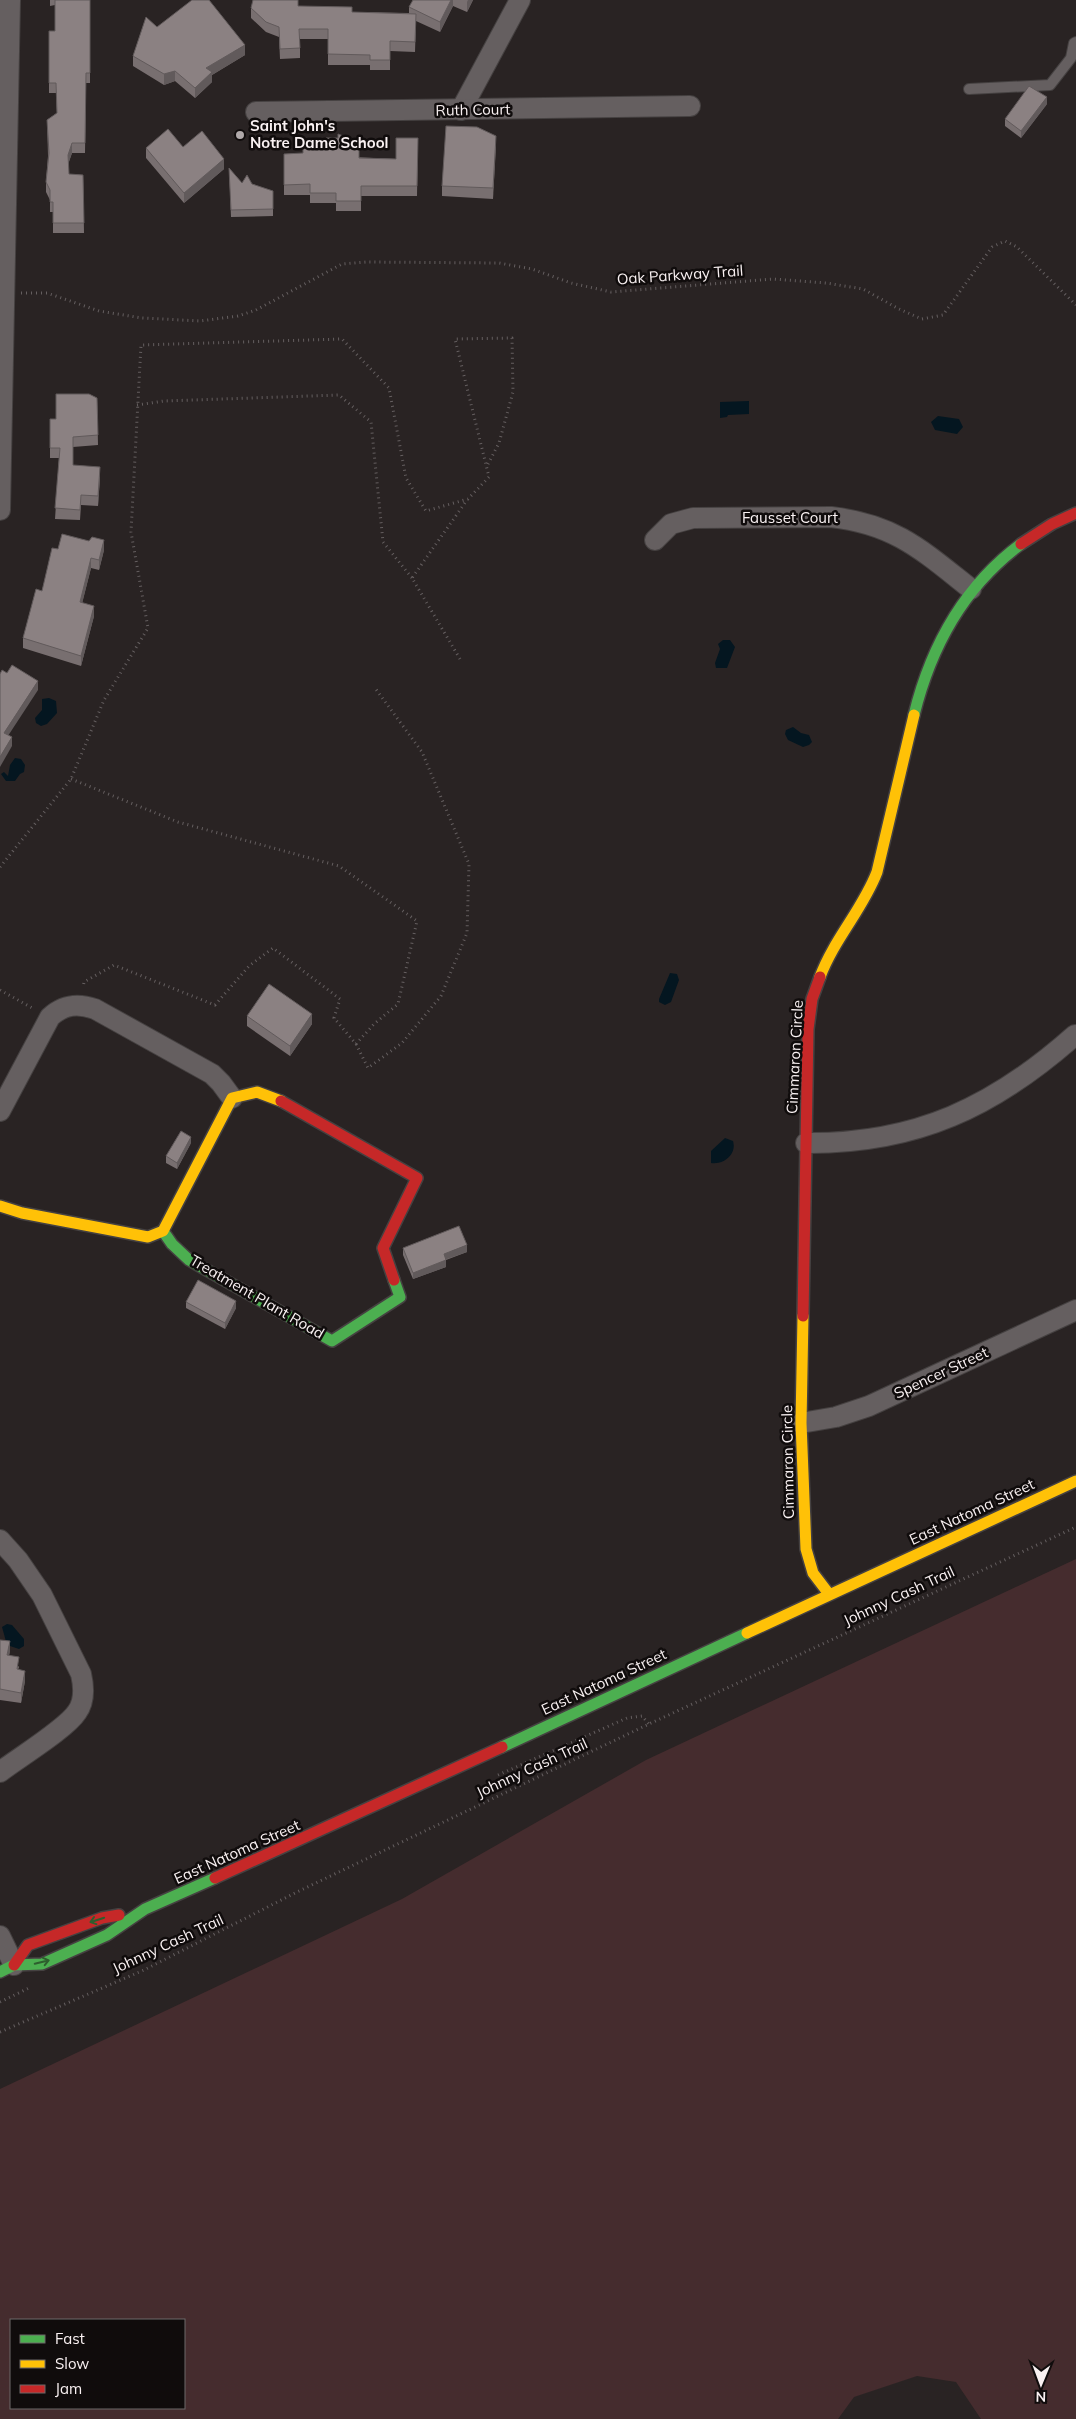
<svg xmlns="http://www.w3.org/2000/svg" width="1076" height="2419" viewBox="0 0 1076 2419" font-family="Mulish,sans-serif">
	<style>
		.green { fill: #452c2e; fill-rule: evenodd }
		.water { fill: #041620 }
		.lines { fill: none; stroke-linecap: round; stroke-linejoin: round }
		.lane-casing { stroke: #454141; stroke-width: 12 }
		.street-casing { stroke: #454141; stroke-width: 22 }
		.fast-casing { stroke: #454141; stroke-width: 14 }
		.slow-casing { stroke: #454141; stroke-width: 14 }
		.jam-casing { stroke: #454141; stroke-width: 14 }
		.path { stroke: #655f60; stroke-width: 3; stroke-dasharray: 1 4; stroke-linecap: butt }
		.lane { stroke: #655f60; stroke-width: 10 }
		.street { stroke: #655f60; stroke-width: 20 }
		.fast { stroke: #4caf50; stroke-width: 11 }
		.slow { stroke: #ffc107; stroke-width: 11 }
		.jam { stroke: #c62828; stroke-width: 11 }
		.wall { fill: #786f70 }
		.shaded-wall { fill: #615a5b }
		.building { fill: #8b8182; stroke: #615a5b }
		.oneway { stroke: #2e5e2e }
		.poi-dot { fill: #b0a9aa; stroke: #100c0c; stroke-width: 2 }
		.labels { text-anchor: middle; stroke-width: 5; stroke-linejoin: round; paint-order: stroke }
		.street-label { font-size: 15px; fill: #f9f1f2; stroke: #100c0c }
		.poi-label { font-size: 15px; font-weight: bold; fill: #f9f1f2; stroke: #100c0c; text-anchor: start }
	</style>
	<rect width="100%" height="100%" fill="#292323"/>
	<path class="green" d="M1076,1559V2419H981L956,2382L917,2376L854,2397L838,2419H0V2089L402,1899L646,1760ZM184,2320V2408H11V2320Z"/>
	<g class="water">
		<polygon points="749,401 749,414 728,415 727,417 720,418 720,402"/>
		<polygon points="938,416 959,419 963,427 957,434 935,430 931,422"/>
		<polygon points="723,640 730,640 735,647 727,668 716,668 715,663 720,649 718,644"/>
		<polygon points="49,698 56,701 57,713 47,724 41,726 36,723 35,718 42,710 42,699"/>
		<polygon points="793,727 801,733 809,735 812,742 809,745 803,747 788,740 785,734 786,730"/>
		<polygon points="15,758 21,759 25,765 24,772 20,774 15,781 6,781 1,774 4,772 8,776 10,765"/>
		<polygon points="670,973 677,974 679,980 671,1002 665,1005 659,1002 659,999"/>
		<path d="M725,1138L733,1141C737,1154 724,1165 711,1163V1151Z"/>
		<polygon points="7,1624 12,1625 24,1639 24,1646 19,1649 7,1645 2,1627"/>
	</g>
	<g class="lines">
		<g class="lane-casing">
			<polyline id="lane" points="969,89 1050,85 1071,58 1074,43 1076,42"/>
		</g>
		<g class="street-casing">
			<g id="street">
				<polyline points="461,110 520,0"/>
				<polyline points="256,112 690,106"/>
				<polyline points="0,510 10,0"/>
				<path d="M655,540L671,524L693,518L831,517C895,524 923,551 971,589"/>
				<path d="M0,1111L50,1017C64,1004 78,1003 95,1009L212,1074L221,1083L232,1098"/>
				<path d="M806,1143C916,1144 994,1107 1075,1035"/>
				<polyline points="801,1423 836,1417 869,1406 1076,1310"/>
				<path d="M0,1540L18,1560L42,1595L81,1674C84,1687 85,1701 77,1712C66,1729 18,1758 0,1772"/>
				<polyline points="0,1936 14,1965"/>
			</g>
		</g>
		<g class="fast-casing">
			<g id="fast">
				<path d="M914,715C931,646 963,587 1021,544"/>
				<polyline points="163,1231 172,1244 189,1260 332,1341 400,1297 394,1280"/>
				<polyline points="502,1747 747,1633"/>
				<polyline points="0,1972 14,1965 42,1964 107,1935 145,1909 215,1878"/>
			</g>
		</g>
		<g class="slow-casing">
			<g id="slow">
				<path d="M820,977C834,939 863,909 877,872L914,715"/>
				<polyline points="0,1206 22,1213 148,1237 163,1231 232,1098 257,1092 281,1101"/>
				<polyline points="803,1316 801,1423 806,1549 813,1573 829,1594"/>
				<polyline points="747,1633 1076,1481"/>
			</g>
		</g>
		<g class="jam-casing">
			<g id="jam">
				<polyline points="1021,544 1052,524 1076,513"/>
				<polyline points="281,1101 417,1178 383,1248 394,1280"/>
				<polyline points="803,1316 808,1029 812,999 820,977"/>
				<polyline points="215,1878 502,1747"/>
				<polyline points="14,1965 28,1945 102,1918 119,1915"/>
			</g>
		</g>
		<g class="path">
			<polyline points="21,293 47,293 99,311 142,318 200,321 238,316 256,310 342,264 366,262 499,263 532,269 571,283 611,292 773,279 826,283 863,289 899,309 922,319 943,315 992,247 1005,241 1017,247 1076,305"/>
			<polyline points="137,405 164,401 339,395 371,422 383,542 412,578"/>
			<polyline points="460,659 412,578 467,500"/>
			<polyline points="71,779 178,822 339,866 417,921 398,1004 374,1024 356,1044 334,1018 340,999 273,948 249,966 215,1005 114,965 84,982 83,988"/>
			<polyline points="0,867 71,779 104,700 148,628 131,532 141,345 342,339 389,388 406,478 426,511 468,499 489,477 455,339 512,338 513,392 499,443 487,466"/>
			<polyline points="0,990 34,1009"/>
			<polyline points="356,1044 368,1068 402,1043 441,996 467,933 469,864 422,752 375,688"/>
			<polyline points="498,1775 627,1718 642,1716 649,1724"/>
			<polyline points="0,2002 29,1988"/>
			<polyline points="0,2032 144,1970 297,1892 649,1724 1076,1527"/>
		</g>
		<use href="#lane" class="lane"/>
		<use href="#street" class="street"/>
		<use href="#fast" class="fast"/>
		<use href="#slow" class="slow"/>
		<use href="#jam" class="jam"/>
	</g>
	<g class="wall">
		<polygon points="50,0 90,0 90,83 86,83 85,153 72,153 68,164 69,174 83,175 84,233 53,233 53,212 50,212 50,200 46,192 46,182 48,156 47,120 57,113 56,93 49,93 49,31 55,31 55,5 50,6"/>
		<polygon points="413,0 473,0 467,12 453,6 440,32 416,21 415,52 390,51 390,70 370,70 370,65 328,65 328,39 300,39 300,58 280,59 279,37 266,32 251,18 251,8 298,6 352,12 409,13 409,7"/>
		<polygon points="157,27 245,55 212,75 212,82 195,98 175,81 164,85 133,66 133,56"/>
		<polygon points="1047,104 1021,138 1005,126 1005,119"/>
		<polygon points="418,138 417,196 361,196 361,211 336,211 336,203 310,203 310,195 284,195 284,154 396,159"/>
		<polygon points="496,146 493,199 442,196 442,186"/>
		<polygon points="183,147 224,169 184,203 146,158 146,148"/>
		<polygon points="229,168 242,183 252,184 273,191 273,216 231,217"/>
		<polygon points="97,398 98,445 73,447 73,465 100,477 98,506 81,505 80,520 55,519 59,458 50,458 50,419 56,419"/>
		<polygon points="58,549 104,550 99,570 91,568 82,603 94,616 81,666 23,648 23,638"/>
		<polygon points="247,1016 312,1024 290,1056 247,1026"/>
		<polygon points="191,1143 177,1169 166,1163 166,1156"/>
		<polygon points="403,1248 467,1252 446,1260 446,1267 413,1279 403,1255"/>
		<polygon points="186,1302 236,1308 225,1329 186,1308"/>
		<polygon points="0,1640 10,1651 9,1655 19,1667 18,1670 25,1681 21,1703 0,1700"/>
	</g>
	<g class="shaded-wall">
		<polygon points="451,0 453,0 453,6 440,32 440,22"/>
		<polygon points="468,0 473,0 467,12 467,2"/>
		<polygon points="245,45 245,55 212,75 212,82 195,98 195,88 206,68"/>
		<polygon points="175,71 175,81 164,85 164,74"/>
		<polygon points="1047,97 1047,104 1021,138 1021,131"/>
		<polygon points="72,143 72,153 68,165 68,155"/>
		<polygon points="224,159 224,169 184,203 184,193"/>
		<polygon points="100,467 100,477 98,506 98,496"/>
		<polygon points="104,540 104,550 99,570 99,560"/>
		<polygon points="91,558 91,568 80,612 80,602"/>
		<polygon points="94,606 94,616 81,666 81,656"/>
		<polygon points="38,681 38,690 4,742 4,733"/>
		<polygon points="12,737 12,746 0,767 0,757"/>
		<polygon points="312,1014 312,1024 290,1056 290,1046"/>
		<polygon points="191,1137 191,1143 177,1169 177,1163"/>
		<polygon points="467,1245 467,1252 444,1260 444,1254"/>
		<polygon points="446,1260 446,1267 413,1279 413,1273"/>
		<polygon points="236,1301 236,1308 225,1329 225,1323"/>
		<polygon points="10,1641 10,1651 7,1665 7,1655"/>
		<polygon points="25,1671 25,1681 21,1703 21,1693"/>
	</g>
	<g class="building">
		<polygon points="55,0 90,0 90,73 86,73 85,143 72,143 68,155 69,174 83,175 84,223 53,223 53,202 50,202 50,190 46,182 49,153 47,120 57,113 56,83 49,83 49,31 55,31"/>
		<polygon points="192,0 209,0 245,45 206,68 212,72 195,88 175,71 164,74 133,56 146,17 157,27"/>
		<polygon points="253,0 298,0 298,6 352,7 352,12 416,14 415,42 390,41 390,60 370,60 370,55 328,54 328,29 299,29 300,48 280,49 279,27 266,22 251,8"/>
		<polygon points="413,0 451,0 440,22 409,7"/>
		<polygon points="1029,86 1047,97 1021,131 1005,119"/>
		<polygon points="446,126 477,127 496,136 493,188 442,186"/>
		<polygon points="168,129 183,147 202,131 224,159 184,193 146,148"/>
		<polygon points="338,134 359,142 359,158 396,159 396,138 418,138 417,186 361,186 361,201 336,201 336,193 310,193 310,184 284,185 284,154 303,153 303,145 326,145 326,138 338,138"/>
		<polygon points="229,168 242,183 247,175 252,184 273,191 273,209 231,210"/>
		<polygon points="56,394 89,394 97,398 98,435 73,437 73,465 100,467 98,496 81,495 80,510 55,508 60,448 50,448 50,419 56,419"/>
		<polygon points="62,534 89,541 92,537 104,540 99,560 91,558 80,602 94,606 81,656 23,638 36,589 42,591 52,548 58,549"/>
		<polygon points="12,665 38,681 4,733 12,737 0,757 0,674 2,670 7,673"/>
		<polygon points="269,984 312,1014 290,1046 247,1016"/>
		<polygon points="181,1131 191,1137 177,1163 166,1156"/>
		<polygon points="459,1226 467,1245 444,1254 446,1260 413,1273 403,1248"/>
		<polygon points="198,1280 236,1301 225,1323 186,1302"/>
		<polygon points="0,1640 10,1641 7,1655 19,1657 17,1669 25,1671 21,1693 0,1689"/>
	</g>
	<defs><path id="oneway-shaft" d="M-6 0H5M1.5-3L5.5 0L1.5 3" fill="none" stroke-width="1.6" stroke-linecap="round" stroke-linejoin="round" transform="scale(1.25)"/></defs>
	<g class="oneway">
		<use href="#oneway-shaft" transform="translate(97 1920) rotate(162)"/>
		<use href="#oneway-shaft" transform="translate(42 1962) rotate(-14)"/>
	</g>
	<circle class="poi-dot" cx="240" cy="135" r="5"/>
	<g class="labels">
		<g class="street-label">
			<text transform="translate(473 110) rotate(-1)" y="5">Ruth Court</text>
			<text transform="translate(680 275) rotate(-4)" y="5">Oak Parkway Trail</text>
			<text x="790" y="523">Fausset Court</text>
			<text transform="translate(795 1057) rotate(-87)" y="5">Cimmaron Circle</text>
			<text transform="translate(257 1297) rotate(30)" y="5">Treatment Plant Road</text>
			<text transform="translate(941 1373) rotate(-25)" y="5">Spencer Street</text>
			<text transform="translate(788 1462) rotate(-91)" y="5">Cimmaron Circle</text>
			<text transform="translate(972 1512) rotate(-25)" y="5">East Natoma Street</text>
			<text transform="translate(899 1596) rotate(-25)" y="5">Johnny Cash Trail</text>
			<text transform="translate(604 1682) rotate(-25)" y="5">East Natoma Street</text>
			<text transform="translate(532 1768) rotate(-25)" y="5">Johnny Cash Trail</text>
			<text transform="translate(237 1852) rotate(-24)" y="5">East Natoma Street</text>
			<text transform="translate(168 1944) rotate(-25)" y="5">Johnny Cash Trail</text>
		</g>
		<g class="poi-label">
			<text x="250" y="131">Saint John's<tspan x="250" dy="17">Notre Dame School</tspan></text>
		</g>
	</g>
	<rect x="10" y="2319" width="175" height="90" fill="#100c0c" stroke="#6d6868"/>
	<rect x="20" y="2335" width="25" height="8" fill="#4caf50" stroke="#6d6868"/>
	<text x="55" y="2344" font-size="15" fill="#f9f1f2">Fast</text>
	<rect x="20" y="2360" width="25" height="8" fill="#ffc107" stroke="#6d6868"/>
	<text x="55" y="2369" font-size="15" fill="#f9f1f2">Slow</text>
	<rect x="20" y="2385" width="25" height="8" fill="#c62828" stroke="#6d6868"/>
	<text x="55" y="2394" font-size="15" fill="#f9f1f2">Jam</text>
	<g transform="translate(1041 2384) rotate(181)" stroke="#100c0c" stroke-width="4" paint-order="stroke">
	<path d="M0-4L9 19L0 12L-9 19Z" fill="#f9f1f2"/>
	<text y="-8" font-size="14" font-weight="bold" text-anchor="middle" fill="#f9f1f2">N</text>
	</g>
</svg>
